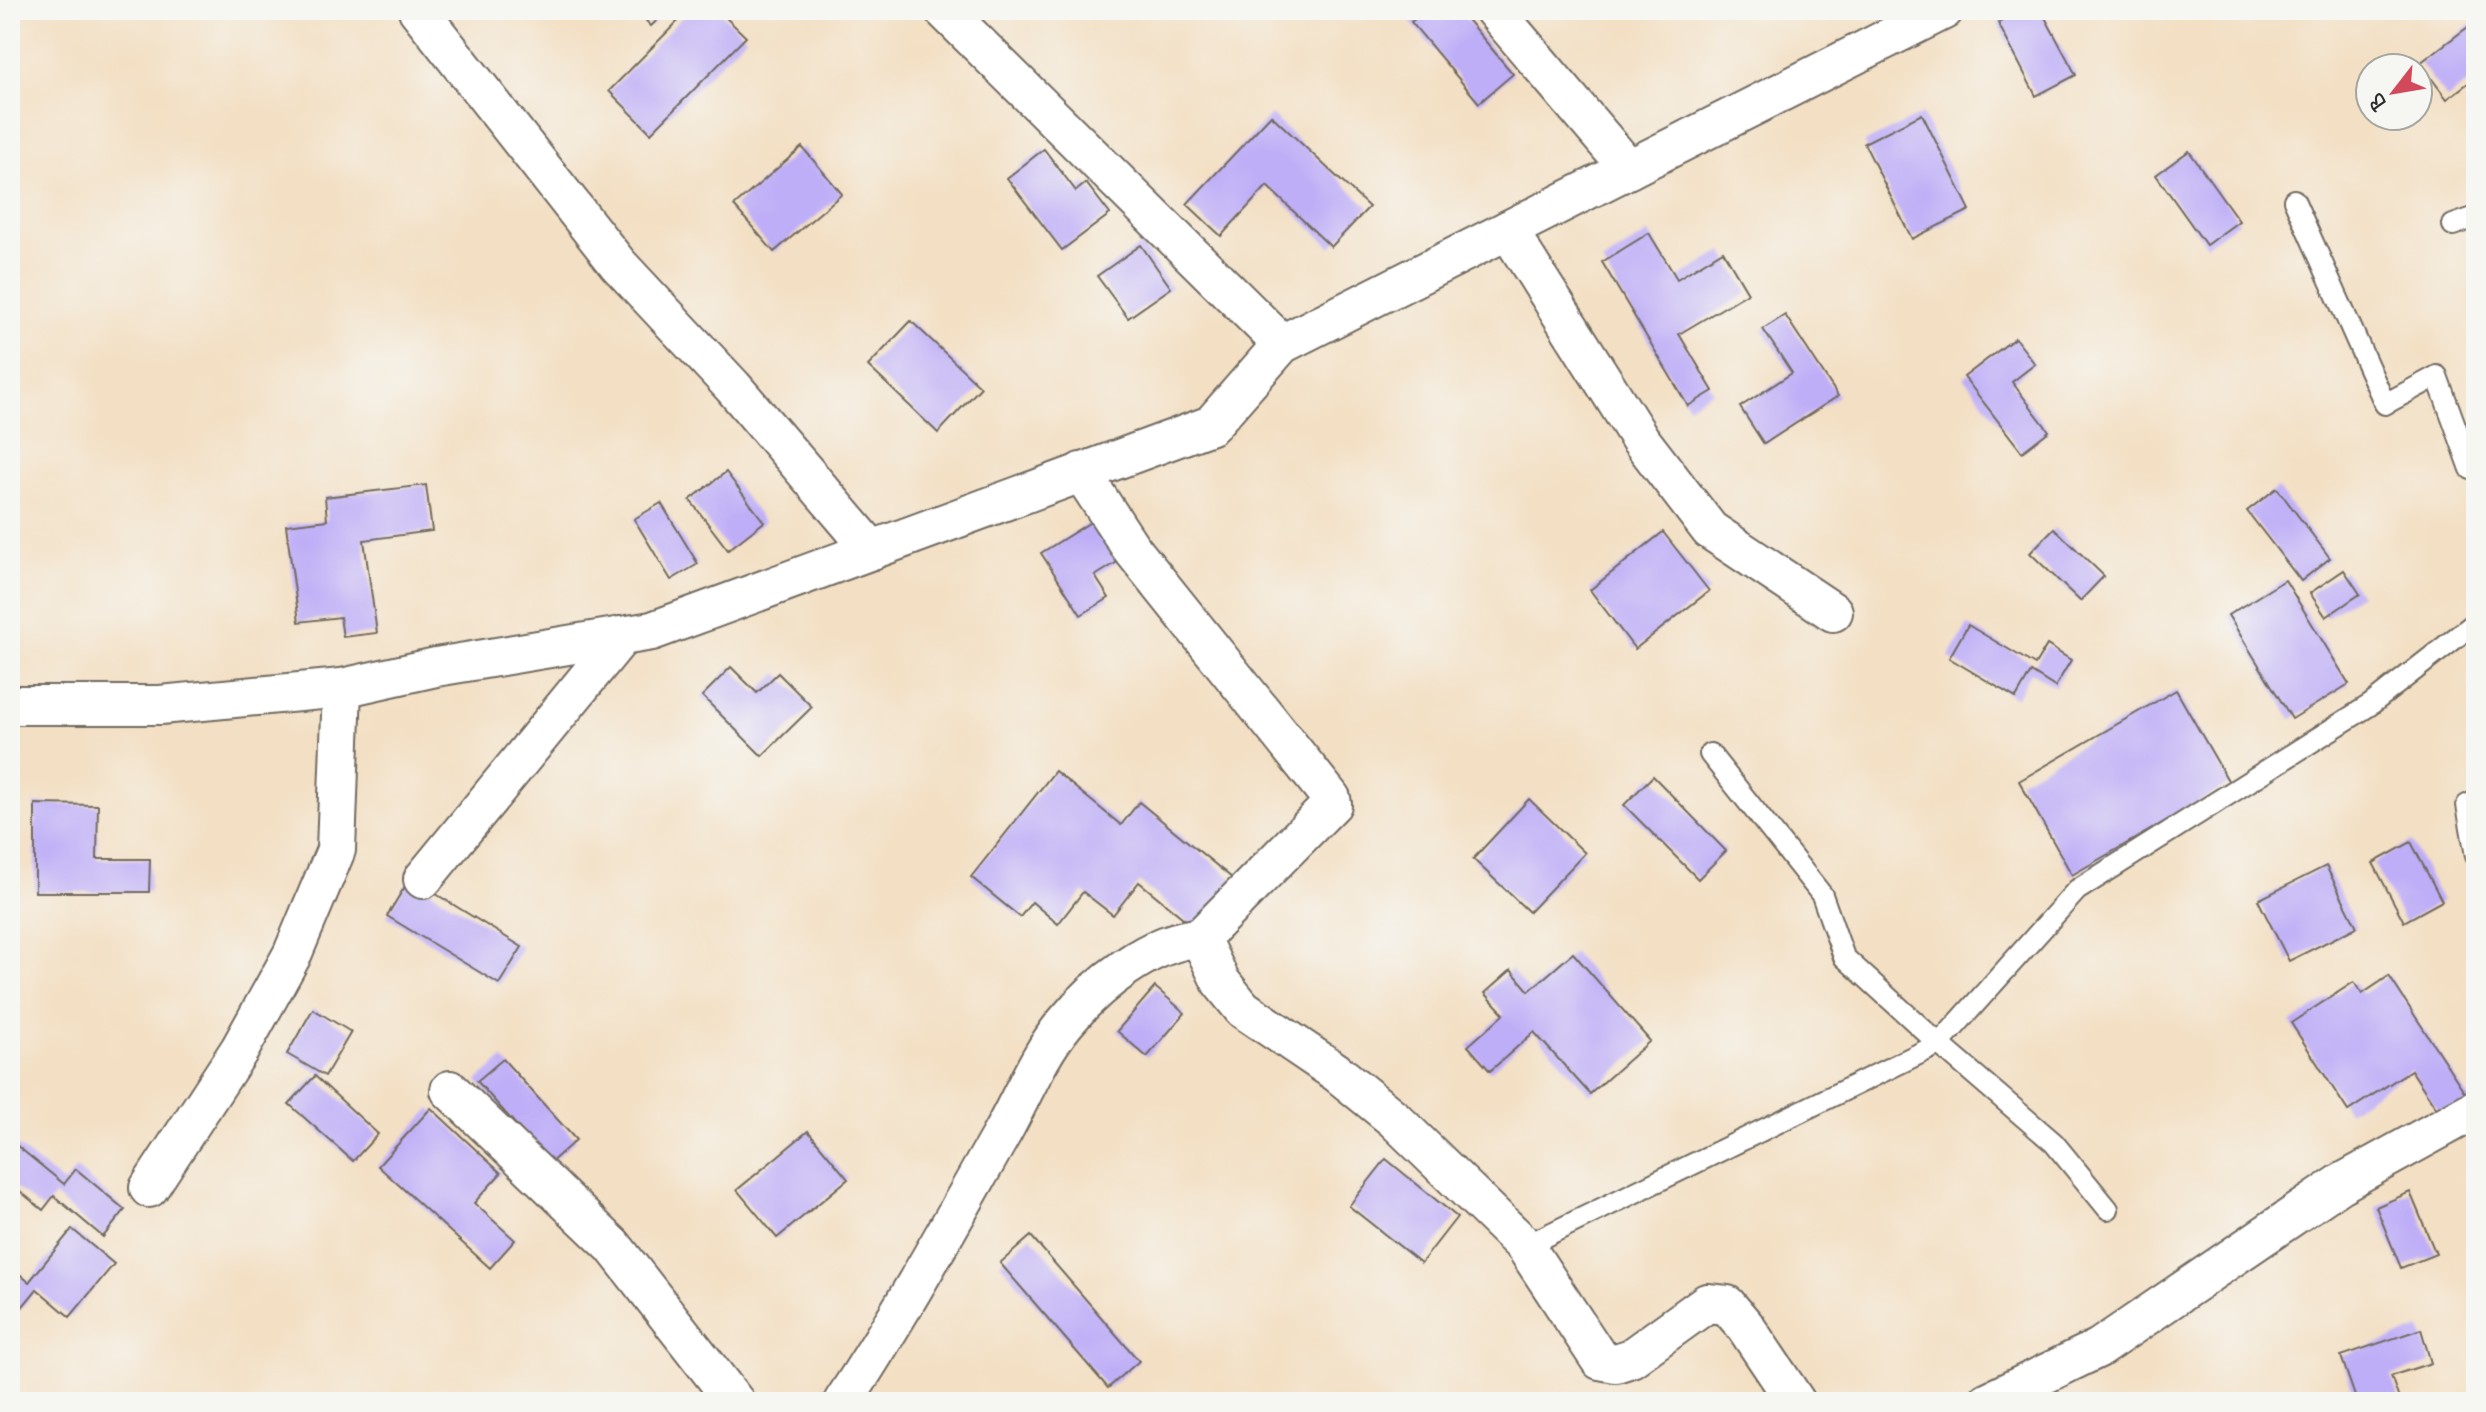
<svg xmlns="http://www.w3.org/2000/svg" width="2486" height="1412" viewBox="0 0 2486 1412" font-family="'Indie Flower',sans-serif">
	<style>
		.building { fill: #beadf7 }
		.lines { fill: none; stroke-linecap: round; stroke-linejoin: round }
		.service-casing { stroke: #716a60; stroke-width: 24 }
		.minor-casing { stroke: #716a60; stroke-width: 42 }
		.service { stroke: #fff; stroke-width: 20 }
		.minor { stroke: #fff; stroke-width: 38 }
	</style>
	<rect width="100%" height="100%" fill="#f6f6f2"/>
	<filter id="ink" filterUnits="userSpaceOnUse"><feTurbulence type="fractalNoise" baseFrequency=".0125" numOctaves="2"/><feDisplacementMap in="SourceGraphic" scale="16" xChannelSelector="R" yChannelSelector="G"/><feConvolveMatrix kernelMatrix="1 2 1 2 8 2 1 2 1" color-interpolation-filters="sRGB"/></filter>
	<filter id="wash" filterUnits="userSpaceOnUse"><feTurbulence type="fractalNoise" baseFrequency=".006" numOctaves="4" result="noise"/><feDisplacementMap in="SourceGraphic" scale="32" xChannelSelector="R" yChannelSelector="G"/><feGaussianBlur stdDeviation="1.8" result="paint"/><feColorMatrix in="noise" values="0 0 0 0 0 0 0 0 0 0 0 0 0 0 0 0 0 1.4 0 .05"/><feComposite in="paint" operator="in"/></filter>
	<g filter="url(#wash)">
		<rect width="100%" height="100%" fill="#f3dfc3"/>
		<g id="blocks">
			<g class="building">
				<polygon points="636,10 668,10 651,26"/>
				<polygon points="689,10 718,10 746,37 651,133 609,91"/>
				<polygon points="1426,10 1459,10 1513,74 1479,103 1411,22"/>
				<polygon points="2023,10 2041,10 2076,75 2036,96 1998,23"/>
				<polygon points="2476,21 2476,77 2447,99 2420,63"/>
				<polygon points="1922,114 1970,210 1912,239 1864,143"/>
				<polygon points="1271,115 1369,207 1331,247 1267,186 1221,236 1187,204"/>
				<polygon points="802,147 842,194 774,252 734,206"/>
				<polygon points="1044,149 1076,191 1086,183 1110,214 1062,250 1007,178"/>
				<polygon points="2189,151 2239,221 2206,245 2156,175"/>
				<polygon points="1649,233 1677,279 1723,251 1748,293 1679,334 1713,391 1688,406 1602,262"/>
				<polygon points="1141,245 1171,288 1128,318 1097,276"/>
				<polygon points="1785,315 1838,396 1764,444 1740,407 1792,373 1763,329"/>
				<polygon points="911,321 981,387 938,433 868,366"/>
				<polygon points="2015,338 2035,364 2012,382 2049,431 2022,452 1964,377"/>
				<polygon points="726,472 764,522 728,550 690,500"/>
				<polygon points="426,485 432,531 364,540 377,633 343,637 340,617 299,622 286,525 327,520 325,497"/>
				<polygon points="2277,488 2330,558 2301,581 2247,511"/>
				<polygon points="661,503 698,564 671,580 634,519"/>
				<polygon points="1094,520 1119,561 1095,576 1109,598 1081,615 1041,553"/>
				<polygon points="2054,528 2104,576 2080,601 2030,553"/>
				<polygon points="1663,532 1709,591 1635,649 1590,590"/>
				<polygon points="2344,570 2360,594 2326,617 2310,593"/>
				<polygon points="2285,580 2349,684 2292,719 2228,615"/>
				<polygon points="1968,625 2035,665 2047,645 2071,660 2055,687 2031,672 2016,698 1949,658"/>
				<polygon points="731,667 757,693 778,673 812,707 762,756 702,696"/>
				<polygon points="2176,690 2230,784 2072,875 2019,781"/>
				<polygon points="1055,771 1121,825 1139,802 1238,883 1199,931 1139,882 1113,915 1083,892 1058,924 1032,902 1020,917 971,877"/>
				<polygon points="1653,776 1726,851 1698,879 1624,805"/>
				<polygon points="1529,799 1585,853 1529,912 1473,859"/>
				<polygon points="35,804 98,805 97,859 150,859 149,892 35,892"/>
				<polygon points="2411,842 2442,901 2404,922 2373,863"/>
				<polygon points="2326,866 2357,927 2289,961 2258,900"/>
				<polygon points="410,878 522,947 499,984 387,916"/>
				<polygon points="1573,953 1650,1041 1590,1094 1534,1032 1490,1071 1468,1046 1504,1014 1485,993 1511,970 1529,991"/>
				<polygon points="2389,976 2471,1102 2444,1120 2411,1070 2348,1111 2291,1023 2354,982 2362,994"/>
				<polygon points="1155,987 1185,1013 1147,1057 1117,1031"/>
				<polygon points="313,1009 351,1032 325,1076 287,1054"/>
				<polygon points="503,1059 576,1140 550,1163 477,1081"/>
				<polygon points="315,1076 378,1134 353,1161 289,1104"/>
				<polygon points="431,1108 501,1173 474,1203 515,1240 490,1268 378,1166"/>
				<polygon points="808,1131 848,1179 777,1238 737,1190"/>
				<polygon points="10,1140 64,1184 76,1169 125,1210 103,1237 54,1196 43,1210 10,1183"/>
				<polygon points="1386,1159 1457,1217 1421,1263 1349,1206"/>
				<polygon points="2410,1192 2436,1254 2401,1268 2376,1207"/>
				<polygon points="72,1229 114,1264 70,1317 37,1289 10,1322 10,1266 29,1282"/>
				<polygon points="1031,1236 1139,1361 1108,1388 1000,1263"/>
				<polygon points="2421,1329 2431,1363 2391,1376 2400,1402 2357,1402 2341,1356"/>
			</g>
		</g>
	</g>
	<g filter="url(#ink)">
		<use href="#blocks" fill-opacity="0" stroke="#716a60" stroke-width="2"/>
		<g class="lines">
			<g class="service-casing">
				<g id="service">
					<polyline points="2294,200 2385,404 2437,376 2471,469 2476,468"/>
					<polyline points="2453,225 2476,217"/>
					<polyline points="1710,754 1822,895 1844,957 1939,1044 2054,1143 2108,1209"/>
					<polyline points="2476,801 2467,805 2476,856"/>
					<polyline points="1525,1246 1939,1044 2077,890 2370,705 2476,622"/>
				</g>
			</g>
			<g class="minor-casing">
				<g id="minor">
					<polyline points="418,10 618,264 733,387 872,550"/>
					<polyline points="944,10 1282,344"/>
					<polyline points="1494,10 1629,169"/>
					<polyline points="1508,230 1640,439 1710,530 1833,612"/>
					<polyline points="1081,472 1131,548 1331,798 1332,804 1200,938"/>
					<polyline points="10,705 160,705 342,688 436,667 652,631 1211,425 1282,344 1944,10"/>
					<polyline points="423,879 622,636"/>
					<polyline points="450,1090 613,1246 735,1402"/>
					<polyline points="149,1188 240,1049 292,955 336,850 342,688"/>
					<path d="M843,1402C899,1317 948,1228 998,1140C1021,1101 1036,1058 1065,1023C1095,986 1151,940 1200,938L1221,982L1243,1009L1336,1072L1394,1119L1525,1246L1600,1360L1616,1363L1631,1358L1707,1303L1727,1305L1745,1326L1796,1402"/>
					<polyline points="1987,1402 2099,1348 2340,1184 2476,1109"/>
				</g>
			</g>
			<use href="#service" class="service"/>
			<use href="#minor" class="minor"/>
		</g>
	</g>
	<rect width="2486" height="1412" fill="none" stroke="#f6f6f2" stroke-width="40"/>
	<g transform="translate(2394 92) rotate(239)"><circle r="38" fill="#f6f6f2" stroke="#a5a5a2" stroke-width="2"/>
	<path d="M0-6L14 30L0 20L-14 30Z" fill="#d1495b"/>
	<text y="-12" font-size="22" font-weight="bold" text-anchor="middle" fill="#2b2b2b">B</text>
	</g>
</svg>
